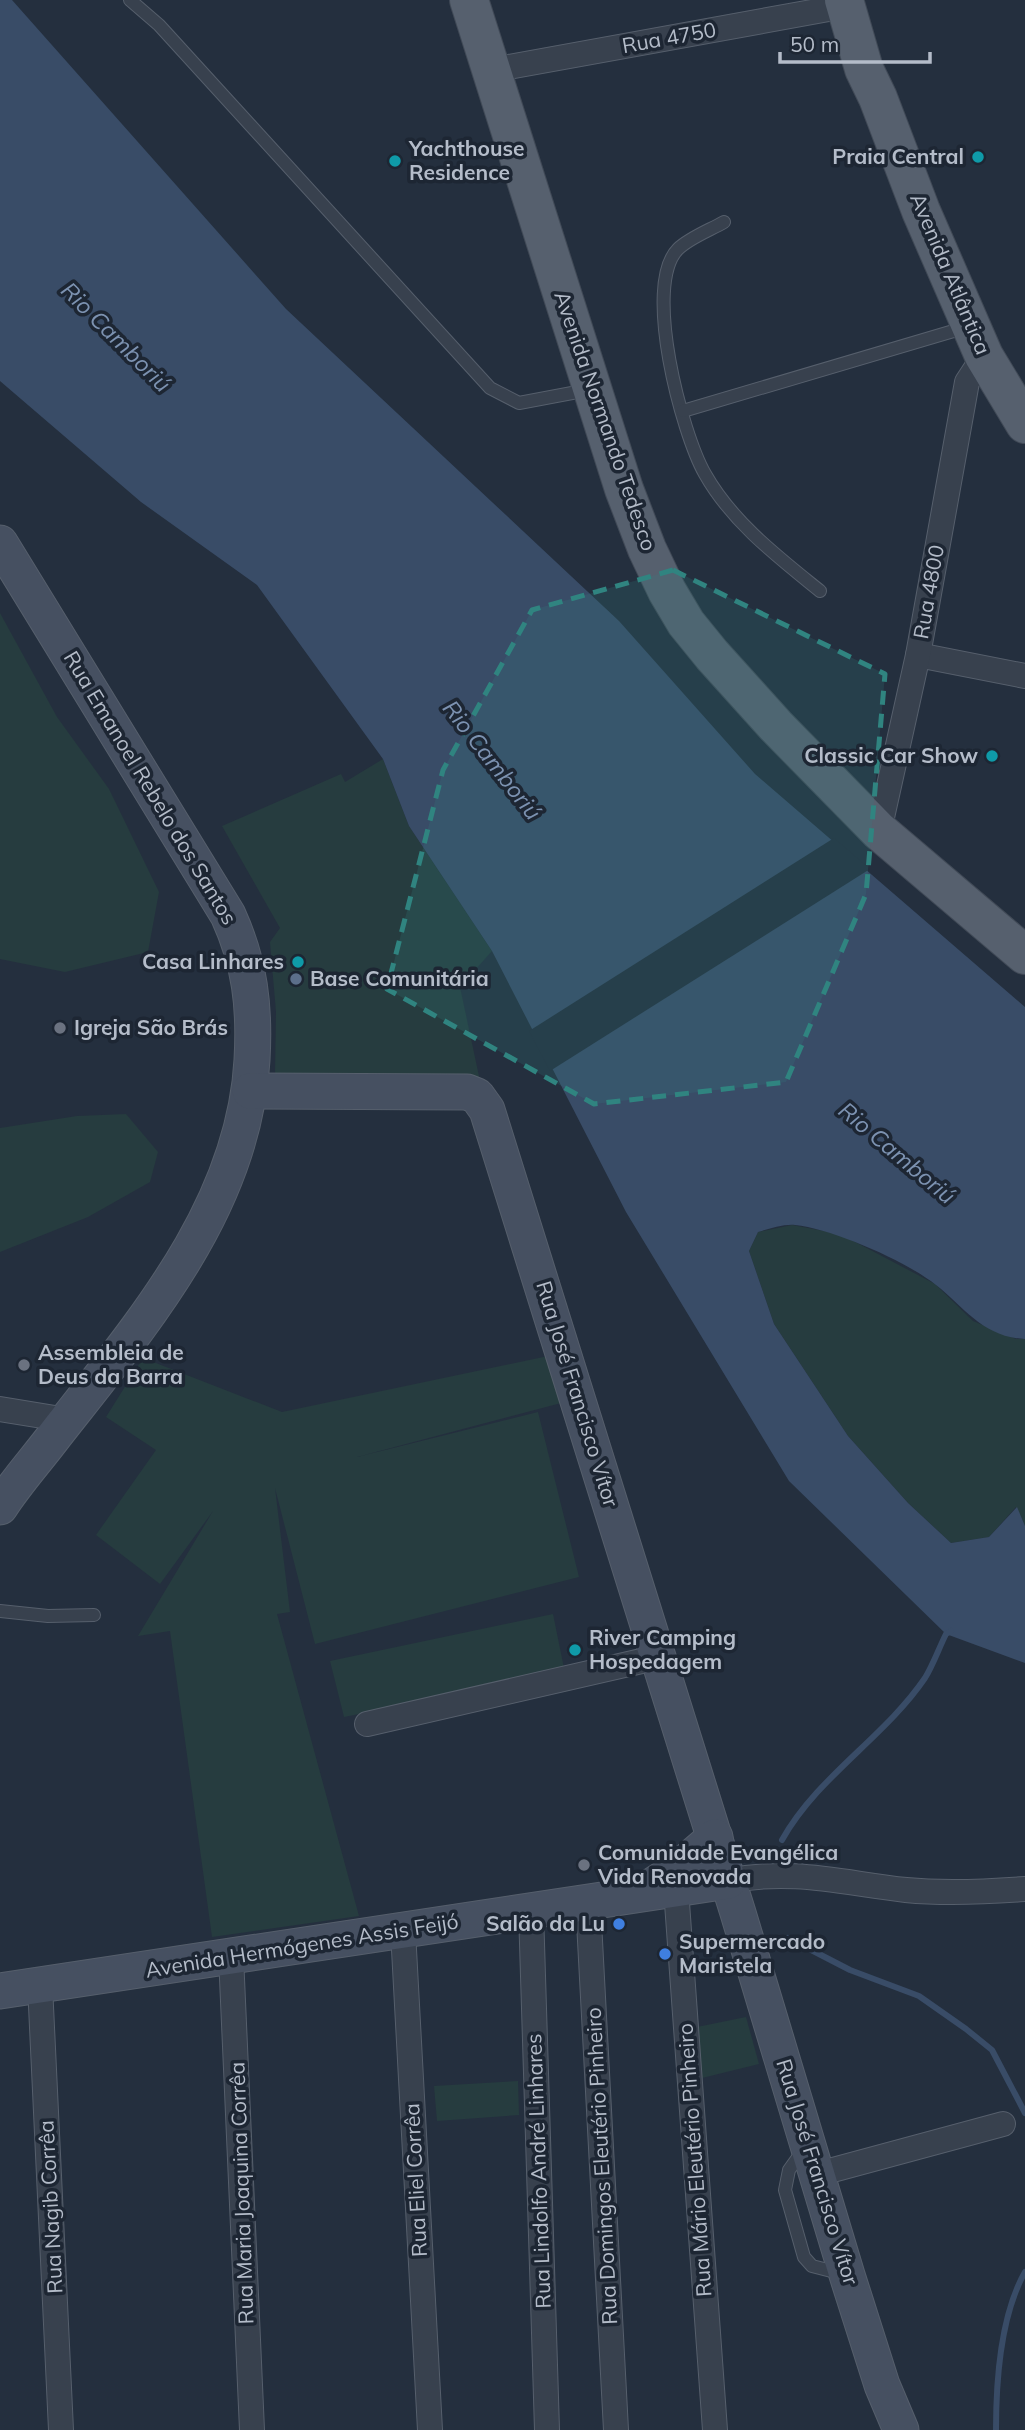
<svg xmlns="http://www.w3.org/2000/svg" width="1025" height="2430" viewBox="0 0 1025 2430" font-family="Mulish,sans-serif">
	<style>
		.green { fill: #263c3f }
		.water { fill: #394c67 }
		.pier { fill: #242f3e }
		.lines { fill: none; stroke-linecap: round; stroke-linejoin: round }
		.stream { stroke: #394c67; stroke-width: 6 }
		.service-casing { stroke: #565f6c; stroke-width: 14 }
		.minor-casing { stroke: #565f6c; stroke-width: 26 }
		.secondary-casing { stroke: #565f6c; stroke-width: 37 }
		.primary-casing { stroke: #414a57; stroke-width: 40 }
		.service { stroke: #38414e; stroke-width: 12 }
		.minor { stroke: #38414e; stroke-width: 24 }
		.secondary { stroke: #465061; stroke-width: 35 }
		.primary { stroke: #56606e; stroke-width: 38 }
		.marked { fill: #308480; fill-opacity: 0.2; stroke: #308480; stroke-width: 5; stroke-dasharray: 14 9; stroke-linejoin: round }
		.culture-dot { fill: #0f9aa8; stroke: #1d2633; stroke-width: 2.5 }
		.service-dot { fill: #5c6f8a; stroke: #1d2633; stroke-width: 2.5 }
		.worship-dot { fill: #6b7280; stroke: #1d2633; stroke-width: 2.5 }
		.shop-dot { fill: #3f7fe0; stroke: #1d2633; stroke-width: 2.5 }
		.labels { text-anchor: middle; stroke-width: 7; stroke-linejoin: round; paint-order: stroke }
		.street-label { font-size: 21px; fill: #b4bcc9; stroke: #1d2633 }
		.poi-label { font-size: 21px; font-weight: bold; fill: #b4bcc9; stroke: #1d2633; text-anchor: start }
		.water-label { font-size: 23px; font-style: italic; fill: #7c92b1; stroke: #1d2633 }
	</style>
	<rect width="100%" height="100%" fill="#242f3e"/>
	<g class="green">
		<polygon points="0,613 57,717 109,789 159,892 148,952 65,972 0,959"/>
		<polygon points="383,759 409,826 492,951 460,987 480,1081 275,1075 276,1012 270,942 280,928 222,826 341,774 345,782"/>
		<polygon points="126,1114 158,1152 150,1182 88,1217 0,1252 0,1128 77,1116"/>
		<polygon points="792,1225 840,1234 935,1284 973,1321 1016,1339 1025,1339 1025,1526 1016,1507 989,1537 951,1543 908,1503 848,1436 774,1324 749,1251 758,1232"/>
		<polygon points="553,1355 565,1402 357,1457 538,1412 579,1577 315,1644 275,1488 290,1612 277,1614 359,1916 212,1937 170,1631 138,1636 213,1511 160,1584 96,1535 156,1450 106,1417 143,1358 282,1412"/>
		<polygon points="553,1614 565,1673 344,1717 330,1661"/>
		<polygon points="746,2017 759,2064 698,2079 692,2028"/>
		<polygon points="518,2081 519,2115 437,2121 434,2086"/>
	</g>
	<path class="water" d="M0,0H12L286,309L619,621L755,774L1025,1007V1339C983,1337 965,1308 936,1285C906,1261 833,1229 795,1225C783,1224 769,1229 758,1232L749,1251L774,1324L848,1436L908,1503L951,1543L989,1537L1017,1507L1025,1526V1663L946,1634L789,1481L626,1212L492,951L409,826L383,759L257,585L141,502L0,381Z"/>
	<polygon class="pier" points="834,838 870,869 550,1071 529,1031"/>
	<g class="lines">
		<g class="stream">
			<path d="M782,1840C818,1776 884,1738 925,1678C933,1665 939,1648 946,1634L951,1631"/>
			<polyline points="788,1938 850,1970 919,1996 966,2029 992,2050 1025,2113"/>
			<path d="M996,2430C996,2380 1000,2316 1025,2272"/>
		</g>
		<g class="service-casing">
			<g id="service">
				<polyline points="130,0 159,25 490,388 519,403 588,390"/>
				<path d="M724,222C710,230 689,238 678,249C642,285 682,434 705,474C732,522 778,557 820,591"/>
				<polyline points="683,411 967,327"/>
				<polyline points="0,1611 48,1616 94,1615"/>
				<polyline points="804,2149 789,2170 785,2190 804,2257 812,2266 843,2274"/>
			</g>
		</g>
		<g class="minor-casing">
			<g id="minor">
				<polyline points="492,70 845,6"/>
				<polyline points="918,655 1025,676"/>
				<polyline points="879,831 918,655 967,382 984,356"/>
				<polyline points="0,1409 67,1420"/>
				<polyline points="367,1724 659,1657"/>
				<path d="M728,1881C793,1868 842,1883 906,1890C946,1894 985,1892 1025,1889"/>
				<polyline points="676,1889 715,2430"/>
				<polyline points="588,1903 616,2430"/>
				<polyline points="531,1911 547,2430"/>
				<polyline points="403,1931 430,2430"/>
				<polyline points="231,1956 252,2430"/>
				<polyline points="40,1985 61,2430"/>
				<polyline points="818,2174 1003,2124"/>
			</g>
		</g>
		<g class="secondary-casing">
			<g id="secondary">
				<path d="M0,543L228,915C250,963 255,1007 252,1060C244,1207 142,1324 55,1435C37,1459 16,1482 0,1507"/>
				<polyline points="250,1091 467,1092 477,1096 487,1110 738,1913 847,2275 882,2385 901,2430"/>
				<polyline points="646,1890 678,1869 715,1837"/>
				<polyline points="0,1991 728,1881"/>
			</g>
		</g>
		<g class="primary-casing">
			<g id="primary">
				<polyline points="469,0 624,489 647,549 667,591 686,623 712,655 776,726 879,831 1025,955"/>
				<polyline points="844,0 864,69 878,98 921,211 984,356 1025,424"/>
			</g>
		</g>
		<use href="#service" class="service"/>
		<use href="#minor" class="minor"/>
		<use href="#secondary" class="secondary"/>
		<use href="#primary" class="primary"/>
	</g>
	<path class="marked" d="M673,570L885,674L866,894L786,1082L594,1104L387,989L443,770L532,610Z"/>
	<g class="culture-dot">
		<circle cx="978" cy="157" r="7"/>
		<circle cx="395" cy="161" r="7"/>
		<circle cx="992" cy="756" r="7"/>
		<circle cx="298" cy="962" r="7"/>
		<circle cx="575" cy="1650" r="7"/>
	</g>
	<circle class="service-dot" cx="296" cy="979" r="7"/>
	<g class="worship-dot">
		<circle cx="60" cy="1028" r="7"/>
		<circle cx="24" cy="1365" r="7"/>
		<circle cx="584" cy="1865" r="7"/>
	</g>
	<g class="shop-dot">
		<circle cx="619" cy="1924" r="7"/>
		<circle cx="665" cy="1954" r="7"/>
	</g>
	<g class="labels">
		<g class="street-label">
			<text transform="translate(669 38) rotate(-10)" y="7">Rua 4750</text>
			<text transform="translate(950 274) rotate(67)" y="7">Avenida Atlântica</text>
			<text transform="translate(605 421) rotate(71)" y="7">Avenida Normando Tedesco</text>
			<text transform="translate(929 592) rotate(-80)" y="7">Rua 4800</text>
			<text transform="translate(150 788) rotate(59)" y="7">Rua Emanoel Rebelo dos Santos</text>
			<text transform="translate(577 1394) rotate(73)" y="7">Rua José Francisco Vítor</text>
			<text transform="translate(302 1946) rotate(-9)" y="7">Avenida Hermógenes Assis Feijó</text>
			<text transform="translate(695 2160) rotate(-94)" y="7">Rua Mário Eleutério Pinheiro</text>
			<text transform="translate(602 2166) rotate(-93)" y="7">Rua Domingos Eleutério Pinheiro</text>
			<text transform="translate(539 2171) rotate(-92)" y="7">Rua Lindolfo André Linhares</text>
			<text transform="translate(817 2172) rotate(73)" y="7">Rua José Francisco Vítor</text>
			<text transform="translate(416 2180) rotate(-93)" y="7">Rua Eliel Corrêa</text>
			<text transform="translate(242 2193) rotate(-92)" y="7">Rua Maria Joaquina Corrêa</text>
			<text transform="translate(51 2207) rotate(-93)" y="7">Rua Nagib Corrêa</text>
		</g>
		<g class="poi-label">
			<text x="409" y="156">Yachthouse<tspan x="409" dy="24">Residence</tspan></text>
			<text x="964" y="164" text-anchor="end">Praia Central</text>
			<text x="978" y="763" text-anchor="end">Classic Car Show</text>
			<text x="284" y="969" text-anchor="end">Casa Linhares</text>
			<text x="310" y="986">Base Comunitária</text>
			<text x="74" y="1035">Igreja São Brás</text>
			<text x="38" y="1360">Assembleia de<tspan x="38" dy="24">Deus da Barra</tspan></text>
			<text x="589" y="1645">River Camping<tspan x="589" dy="24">Hospedagem</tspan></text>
			<text x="598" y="1860">Comunidade Evangélica<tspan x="598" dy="24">Vida Renovada</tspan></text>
			<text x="605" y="1931" text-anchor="end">Salão da Lu</text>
			<text x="679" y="1949">Supermercado<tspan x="679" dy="24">Maristela</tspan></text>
		</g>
		<g class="water-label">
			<text transform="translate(116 337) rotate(45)" y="8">Rio Camboriú</text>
			<text transform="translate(492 760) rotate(52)" y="8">Rio Camboriú</text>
			<text transform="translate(897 1153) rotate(40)" y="8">Rio Camboriú</text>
		</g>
	</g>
	<path d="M780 52v10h150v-10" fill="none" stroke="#b4bcc9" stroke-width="3.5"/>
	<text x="790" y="52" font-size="21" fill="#b4bcc9" stroke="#1d2633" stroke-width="5" paint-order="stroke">50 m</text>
</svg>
